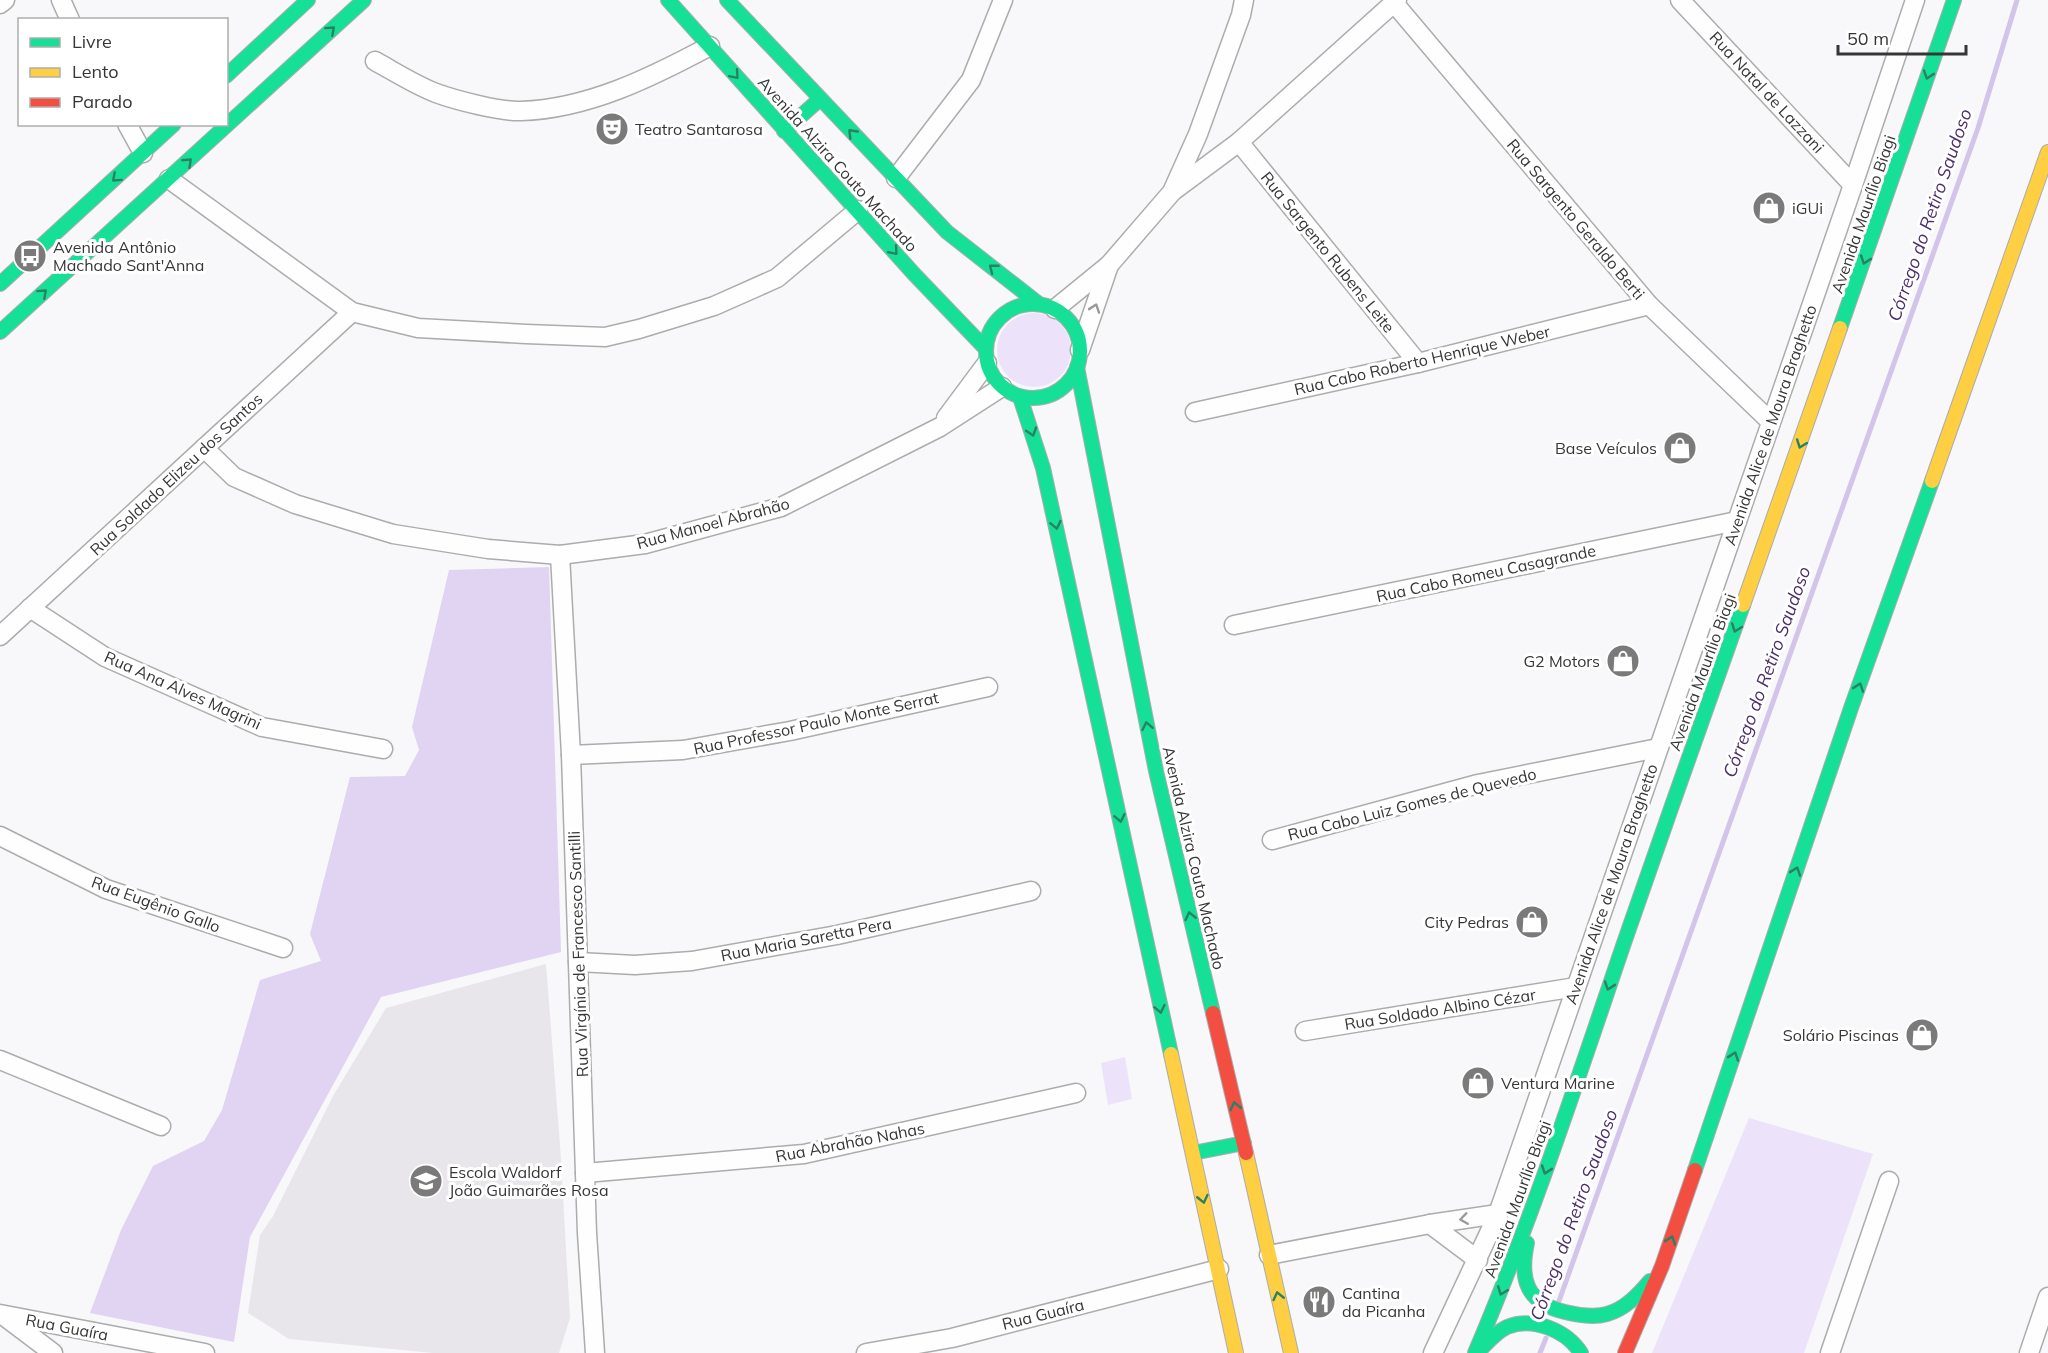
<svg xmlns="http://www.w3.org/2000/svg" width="2048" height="1353" viewBox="0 0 2048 1353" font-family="Mulish,sans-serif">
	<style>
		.built { fill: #e9e6eb }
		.green { fill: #ece3fb }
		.forest { fill: #e0d4f2 }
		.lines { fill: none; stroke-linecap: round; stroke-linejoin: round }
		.stream { stroke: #d3c4e9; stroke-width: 5 }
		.street-casing { stroke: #acacad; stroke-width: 21 }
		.fast-casing { stroke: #acacad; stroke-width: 16 }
		.slow-casing { stroke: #acacad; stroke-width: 16 }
		.jam-casing { stroke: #acacad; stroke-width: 16 }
		.street { stroke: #fefefe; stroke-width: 18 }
		.fast { stroke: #16e098; stroke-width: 14 }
		.slow { stroke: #ffcf43; stroke-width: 14 }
		.jam { stroke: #f24e42; stroke-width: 14 }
		.oneway { stroke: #288263 }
		.oneway2 { stroke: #9a9a9a }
		.labels { text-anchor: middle; stroke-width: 6; stroke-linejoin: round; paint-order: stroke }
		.street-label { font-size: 16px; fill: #373637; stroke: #fff }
		.poi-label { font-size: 16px; fill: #373637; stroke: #fff; text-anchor: start }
		.water-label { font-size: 18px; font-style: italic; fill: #4b2e6d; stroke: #fff }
	</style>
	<rect width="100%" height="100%" fill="#f8f7f9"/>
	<polygon class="built" points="546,964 560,1145 570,1318 559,1353 433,1353 289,1339 248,1313 260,1235 273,1216 333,1096 386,1008"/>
	<g class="green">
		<circle cx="1034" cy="350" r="37"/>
		<polygon points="1125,1057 1132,1099 1108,1105 1101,1063"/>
		<polygon points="1749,1118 1873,1154 1804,1353 1652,1353"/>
	</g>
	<polygon class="forest" points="549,567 561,952 381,997 250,1237 234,1342 90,1313 121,1230 153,1166 204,1141 222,1110 260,980 321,961 310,934 350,777 405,776 419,750 412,727 449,570"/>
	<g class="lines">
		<g class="stream">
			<polyline points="1559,1301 1978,128 2017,0"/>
			<polyline points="1540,1353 1546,1338"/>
		</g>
		<g class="street-casing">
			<g id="street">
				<polyline points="61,0 70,20"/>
				<polyline points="1680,0 1853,185"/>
				<polyline points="1394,3 1649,305 1771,422"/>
				<polyline points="0,4 5,0"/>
				<path d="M375,61C395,72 415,85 436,93C455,100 501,112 521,111C588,109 652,77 710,46"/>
				<polyline points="127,124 143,153"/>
				<polyline points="1239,142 1418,363"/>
				<polyline points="896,178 971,80 1003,0"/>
				<polyline points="169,179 352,312 418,328 526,334 605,337 639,329 714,306 777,278 858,210"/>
				<polyline points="1173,191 1239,142 1397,0"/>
				<polyline points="1055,309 1109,265 1172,192 1198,134 1241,15 1244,0"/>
				<polyline points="1080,350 1109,265"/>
				<polyline points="1195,412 1418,363 1649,305"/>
				<polyline points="946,418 987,363"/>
				<polyline points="204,448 234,477 295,504 393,534 488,549 560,555 645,544 781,507 940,427 1002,387"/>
				<polyline points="560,555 571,755 587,1233 595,1353"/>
				<polyline points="30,608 105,657 262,727 383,749"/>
				<polyline points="1234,625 1737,521"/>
				<polyline points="0,636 352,312"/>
				<polyline points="571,755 683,750 790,731 988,687"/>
				<polyline points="0,836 106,889 283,948"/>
				<polyline points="1272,840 1478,784 1658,748"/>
				<polyline points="578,962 635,965 692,961 837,935 1031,891"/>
				<polyline points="1305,1031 1576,987"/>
				<polyline points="0,1060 161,1126"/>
				<polyline points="585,1173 804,1154 1076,1093"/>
				<polyline points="1430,1224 1478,1260"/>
				<polyline points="1269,1255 1430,1224 1498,1214"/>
				<polyline points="0,1314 205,1353"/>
				<polyline points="4,1316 53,1353"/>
				<polyline points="866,1353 952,1338 1219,1269"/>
				<polyline points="1433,1353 1498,1214 1853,185 1915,0"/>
				<polyline points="1830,1353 1889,1181"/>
				<polyline points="2029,1353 2048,1297"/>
			</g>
		</g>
		<g class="fast-casing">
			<g id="fast">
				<polyline points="668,0 914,274 985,348"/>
				<polyline points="727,0 947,232 1039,304"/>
				<polyline points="226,76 308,0"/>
				<polyline points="784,131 820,99"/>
				<polyline points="0,284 174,124"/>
				<circle cx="1033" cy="351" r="47"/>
				<polyline points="1840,328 1954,0"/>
				<polyline points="0,332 364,0"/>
				<polyline points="1077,367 1156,771 1213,1013"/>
				<polyline points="1020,397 1043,468 1171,1054"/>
				<polyline points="1193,1153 1244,1143"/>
				<polyline points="1695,1170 1851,708 1932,481"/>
				<path d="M1527,1243C1519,1280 1527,1303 1565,1312C1578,1315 1593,1318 1607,1314C1625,1309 1638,1295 1650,1281"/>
				<path d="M1479,1351C1487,1343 1496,1332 1507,1327C1533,1316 1567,1331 1581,1353"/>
				<path d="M1475,1353C1532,1219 1577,1081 1624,943C1663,830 1703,718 1743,605"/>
			</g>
		</g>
		<g class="slow-casing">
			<g id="slow">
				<polyline points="1932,481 2048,152"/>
				<polyline points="1743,605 1840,328"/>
				<polyline points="1171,1054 1236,1353"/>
				<polyline points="1246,1153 1291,1353"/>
			</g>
		</g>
		<g class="jam-casing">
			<g id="jam">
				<polyline points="1213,1013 1246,1153"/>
				<polyline points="1625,1353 1662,1266 1695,1170"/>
			</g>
		</g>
		<use href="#street" class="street"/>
		<use href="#fast" class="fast"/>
		<use href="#slow" class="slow"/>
		<use href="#jam" class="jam"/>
	</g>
	<defs><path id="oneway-chevron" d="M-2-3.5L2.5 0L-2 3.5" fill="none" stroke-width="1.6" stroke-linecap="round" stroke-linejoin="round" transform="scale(1.5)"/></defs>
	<g class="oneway">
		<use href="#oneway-chevron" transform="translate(331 30) rotate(-42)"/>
		<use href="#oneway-chevron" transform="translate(735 75) rotate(49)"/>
		<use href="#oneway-chevron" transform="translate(1928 75) rotate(109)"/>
		<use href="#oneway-chevron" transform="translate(852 133) rotate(-134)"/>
		<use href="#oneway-chevron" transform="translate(188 162) rotate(-43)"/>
		<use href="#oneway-chevron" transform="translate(116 178) rotate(138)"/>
		<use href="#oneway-chevron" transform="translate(894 251) rotate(49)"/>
		<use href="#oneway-chevron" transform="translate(1865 260) rotate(109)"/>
		<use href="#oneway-chevron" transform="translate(993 268) rotate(-142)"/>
		<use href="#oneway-chevron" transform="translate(43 293) rotate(-42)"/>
		<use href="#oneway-chevron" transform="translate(1032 432) rotate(72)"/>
		<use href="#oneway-chevron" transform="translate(1801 444) rotate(110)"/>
		<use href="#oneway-chevron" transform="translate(1056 525) rotate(78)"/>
		<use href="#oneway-chevron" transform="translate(1736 628) rotate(110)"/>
		<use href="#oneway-chevron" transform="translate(1859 687) rotate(-71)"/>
		<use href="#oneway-chevron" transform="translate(1147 726) rotate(-101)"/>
		<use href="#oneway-chevron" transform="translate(1120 818) rotate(78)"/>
		<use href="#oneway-chevron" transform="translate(1796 871) rotate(-71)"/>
		<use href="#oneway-chevron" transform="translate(1190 916) rotate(-103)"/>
		<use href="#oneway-chevron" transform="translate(1609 986) rotate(109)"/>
		<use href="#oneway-chevron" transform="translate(1160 1009) rotate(78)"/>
		<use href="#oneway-chevron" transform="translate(1734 1056) rotate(-71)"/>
		<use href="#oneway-chevron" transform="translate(1235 1106) rotate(-103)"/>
		<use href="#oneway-chevron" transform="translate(1546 1170) rotate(109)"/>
		<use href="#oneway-chevron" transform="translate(1203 1199) rotate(77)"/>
		<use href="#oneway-chevron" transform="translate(1671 1240) rotate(-71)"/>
		<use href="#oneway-chevron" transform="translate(1502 1291) rotate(111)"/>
		<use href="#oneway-chevron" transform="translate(1278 1296) rotate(-103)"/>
	</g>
	<g class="oneway2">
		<use href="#oneway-chevron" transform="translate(1095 308) rotate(-71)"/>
		<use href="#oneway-chevron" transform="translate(1464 1219) rotate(172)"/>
	</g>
	<defs>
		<g id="theatre-disc" transform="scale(1.725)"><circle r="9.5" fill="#7b7a7b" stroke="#fff"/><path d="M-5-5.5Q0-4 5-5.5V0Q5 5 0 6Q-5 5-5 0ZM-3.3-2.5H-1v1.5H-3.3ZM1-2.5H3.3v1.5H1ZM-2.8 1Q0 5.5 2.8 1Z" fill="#fff"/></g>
		<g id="shop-disc" transform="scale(1.725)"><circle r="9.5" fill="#7b7a7b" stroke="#fff"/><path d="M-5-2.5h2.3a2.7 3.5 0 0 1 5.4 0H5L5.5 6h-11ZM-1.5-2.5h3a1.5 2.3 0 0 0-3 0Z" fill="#fff"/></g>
		<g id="bus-disc" transform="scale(1.725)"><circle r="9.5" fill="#7b7a7b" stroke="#fff"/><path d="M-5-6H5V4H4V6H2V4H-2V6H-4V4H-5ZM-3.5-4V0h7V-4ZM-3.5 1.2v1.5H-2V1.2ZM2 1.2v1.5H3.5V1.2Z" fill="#fff"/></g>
		<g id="school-disc" transform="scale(1.725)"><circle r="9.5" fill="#7b7a7b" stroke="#fff"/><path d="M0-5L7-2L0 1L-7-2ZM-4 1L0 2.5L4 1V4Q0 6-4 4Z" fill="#fff"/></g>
		<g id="restaurant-disc" transform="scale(1.725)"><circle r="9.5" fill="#7b7a7b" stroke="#fff"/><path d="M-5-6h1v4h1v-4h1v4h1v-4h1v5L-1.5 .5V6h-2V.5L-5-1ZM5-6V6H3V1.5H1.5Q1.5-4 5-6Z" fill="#fff"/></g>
	</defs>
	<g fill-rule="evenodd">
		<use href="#theatre-disc" x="612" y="129"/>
		<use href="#shop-disc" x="1769" y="208"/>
		<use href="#bus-disc" x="30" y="256"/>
		<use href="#shop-disc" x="1680" y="448"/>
		<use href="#shop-disc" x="1623" y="661"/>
		<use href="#shop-disc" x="1532" y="922"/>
		<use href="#shop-disc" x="1922" y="1035"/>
		<use href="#shop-disc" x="1478" y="1083"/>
		<use href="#school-disc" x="426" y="1181"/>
		<use href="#restaurant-disc" x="1319" y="1302"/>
	</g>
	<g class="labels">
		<g class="street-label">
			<text transform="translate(1767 92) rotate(47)" y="6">Rua Natal de Lazzani</text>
			<text transform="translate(838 164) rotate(48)" y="6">Avenida Alzira Couto Machado</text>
			<text transform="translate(1863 214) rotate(-71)" y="6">Avenida Maurílio Biagi</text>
			<text transform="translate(1576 219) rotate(50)" y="6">Rua Sargento Geraldo Berti</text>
			<text transform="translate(1328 252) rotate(51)" y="6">Rua Sargento Rubens Leite</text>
			<text transform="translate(1422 360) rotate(-13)" y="6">Rua Cabo Roberto Henrique Weber</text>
			<text transform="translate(1770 425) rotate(-71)" y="6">Avenida Alice de Moura Braghetto</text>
			<text transform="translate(176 474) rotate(-43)" y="6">Rua Soldado Elizeu dos Santos</text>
			<text transform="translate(713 523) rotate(-15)" y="6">Rua Manoel Abrahão</text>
			<text transform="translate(1486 573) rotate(-12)" y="6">Rua Cabo Romeu Casagrande</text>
			<text transform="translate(1702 672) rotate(-70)" y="6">Avenida Maurílio Biagi</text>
			<text transform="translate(183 690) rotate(24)" y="6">Rua Ana Alves Magrini</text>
			<text transform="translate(816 723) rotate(-12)" y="6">Rua Professor Paulo Monte Serrat</text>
			<text transform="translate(1412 804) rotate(-14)" y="6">Rua Cabo Luiz Gomes de Quevedo</text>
			<text transform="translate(1194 858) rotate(77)" y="6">Avenida Alzira Couto Machado</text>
			<text transform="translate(1611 884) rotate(-71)" y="6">Avenida Alice de Moura Braghetto</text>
			<text transform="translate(156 904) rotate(20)" y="6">Rua Eugênio Gallo</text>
			<text transform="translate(806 939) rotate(-11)" y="6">Rua Maria Saretta Pera</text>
			<text transform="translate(578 954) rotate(-92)" y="6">Rua Virgínia de Francesco Santilli</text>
			<text transform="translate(1440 1009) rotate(-9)" y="6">Rua Soldado Albino Cézar</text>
			<text transform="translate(850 1142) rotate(-11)" y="6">Rua Abrahão Nahas</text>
			<text transform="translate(1517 1199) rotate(-70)" y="6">Avenida Maurílio Biagi</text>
			<text transform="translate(1043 1314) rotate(-14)" y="6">Rua Guaíra</text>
			<text transform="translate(67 1327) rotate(11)" y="6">Rua Guaíra</text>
		</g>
		<g class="poi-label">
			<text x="635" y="135">Teatro Santarosa</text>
			<text x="1792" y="214">iGUi</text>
			<text x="53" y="253">Avenida Antônio<tspan x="53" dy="18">Machado Sant'Anna</tspan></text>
			<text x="1657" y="454" text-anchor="end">Base Veículos</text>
			<text x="1600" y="667" text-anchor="end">G2 Motors</text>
			<text x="1509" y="928" text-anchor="end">City Pedras</text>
			<text x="1899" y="1041" text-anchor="end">Solário Piscinas</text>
			<text x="1501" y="1089">Ventura Marine</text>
			<text x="449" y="1178">Escola Waldorf<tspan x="449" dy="18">João Guimarães Rosa</tspan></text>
			<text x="1342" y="1299">Cantina<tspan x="1342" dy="18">da Picanha</tspan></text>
		</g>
		<g class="water-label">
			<text transform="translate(1930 215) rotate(-71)" y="6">Córrego do Retiro Saudoso</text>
			<text transform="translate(1767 672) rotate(-70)" y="6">Córrego do Retiro Saudoso</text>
			<text transform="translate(1574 1215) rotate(-70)" y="6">Córrego do Retiro Saudoso</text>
		</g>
	</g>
	<rect x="18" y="18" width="210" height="108" fill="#ffffff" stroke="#afafaf" stroke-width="1.5"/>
	<rect x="30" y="38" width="30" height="9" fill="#16e098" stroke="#afafaf" stroke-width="1.5"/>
	<text x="72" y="48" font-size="18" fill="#373637">Livre</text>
	<rect x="30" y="68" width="30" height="9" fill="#ffcf43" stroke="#afafaf" stroke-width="1.5"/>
	<text x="72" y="78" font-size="18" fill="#373637">Lento</text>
	<rect x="30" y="98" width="30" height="9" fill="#f24e42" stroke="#afafaf" stroke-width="1.5"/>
	<text x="72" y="108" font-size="18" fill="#373637">Parado</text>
	<path d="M1838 45v9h128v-9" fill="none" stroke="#373637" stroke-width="3"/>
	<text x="1847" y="45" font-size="18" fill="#373637" stroke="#ffffff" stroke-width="4.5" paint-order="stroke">50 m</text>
</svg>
